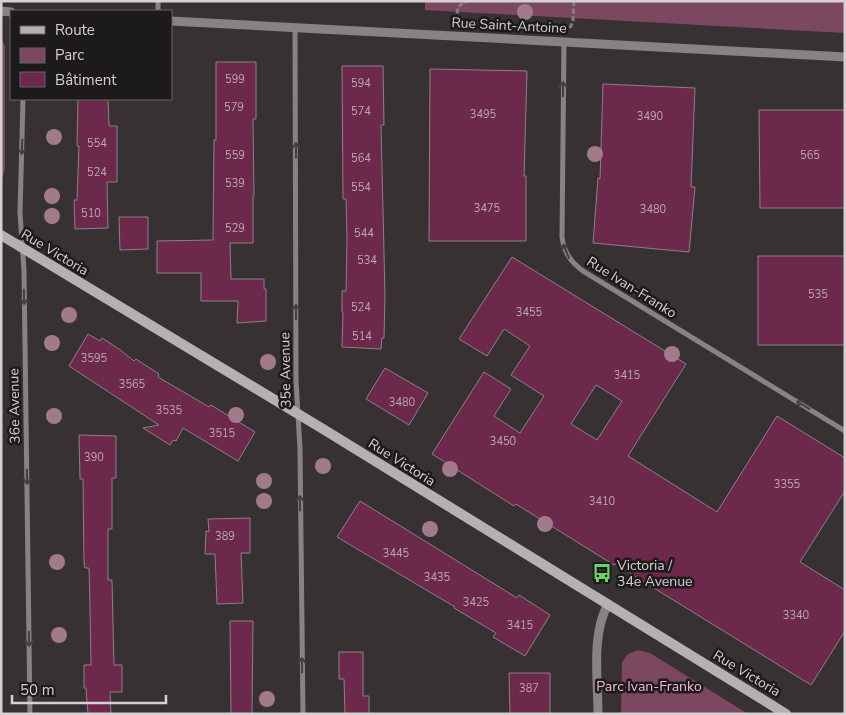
<svg xmlns="http://www.w3.org/2000/svg" width="846" height="715" viewBox="0 0 846 715" font-family="'Nunito Sans',sans-serif">
	<style>
		.green { fill: #7c4860 }
		.building { fill: #6d294b; stroke: #8a8285; fill-rule: evenodd }
		.lines { fill: none; stroke-linecap: round; stroke-linejoin: round }
		.path { stroke: #837d80; stroke-width: 3; stroke-dasharray: 5 2.5; stroke-linecap: butt }
		.minor { stroke: #878385; stroke-width: 5 }
		.tertiary { stroke: #878385; stroke-width: 9 }
		.secondary { stroke: #b6b0b3; stroke-width: 10 }
		.tree { fill: #a27b8b }
		.oneway { stroke: #423f41 }
		.labels { text-anchor: middle; stroke-width: 5; stroke-linejoin: round; paint-order: stroke }
		.number-label { font-size: 11px; fill: #bba7b1 }
		.street-label { font-size: 14px; fill: #d5d1d3; stroke: #1d1a1c }
		.poi-label { font-size: 14px; fill: #d5d1d3; stroke: #1d1a1c; text-anchor: start }
		.park-label { font-size: 14px; fill: #f8b8d3; stroke: #1d1a1c }
	</style>
	<rect width="100%" height="100%" fill="#383134"/>
	<g class="green">
		<polygon points="425,1 845,1 845,33 425,10"/>
		<polygon points="1,38 5,46 5,169 1,183"/>
		<polygon points="638,650 650,653 748,714 621,714 622,662 628,654"/>
	</g>
	<g class="building">
		<polygon points="216,62 256,62 256,119 253,119 254,196 253,196 253,243 230,243 231,279 264,279 264,289 266,289 266,321 237,323 238,301 201,301 201,273 157,273 157,241 213,240 214,140 216,140"/>
		<polygon points="342,66 383,66 384,125 381,125 385,295 384,338 382,338 381,349 342,347 343,312 342,312 342,291 346,291 347,238 346,199 343,199"/>
		<polygon points="430,69 527,71 524,176 526,176 526,241 429,241"/>
		<polygon points="603,84 695,88 691,187 695,187 689,252 593,243 598,178 600,179"/>
		<polygon points="78,99 108,99 109,126 117,126 117,182 107,182 108,228 75,229 74,200 77,200 79,146 77,146"/>
		<polygon points="759,110 845,110 845,208 760,208"/>
		<polygon points="119,217 148,217 148,249 120,250"/>
		<rect x="758" y="256" width="87" height="89"/>
		<path d="M512,257L686,364L628,456L717,512L777,416L845,458V491L800,562L845,590V631L811,685L615,564L614,565L516,504L514,506L432,454L484,372L511,389L494,416L520,433L544,396L511,375L530,346L504,329L487,356L459,339ZM596,385L622,401L597,440L571,424Z"/>
		<polygon points="88,334 100,341 102,338 119,349 134,361 136,359 159,374 158,377 209,407 211,405 255,432 238,461 183,428 176,441 173,440 170,445 143,428 159,425 69,366"/>
		<polygon points="385,368 428,393 409,425 366,399"/>
		<polygon points="79,435 116,436 116,478 112,478 112,529 108,529 108,580 112,580 114,665 122,665 122,692 110,692 111,714 88,714 86,688 84,688 84,665 91,665 90,609 89,568 85,568 84,562 83,479 80,479"/>
		<polygon points="360,501 517,598 519,595 550,615 525,656 493,637 496,633 454,608 455,607 337,537"/>
		<polygon points="250,518 250,553 241,553 243,603 217,604 215,554 205,554 206,531 209,532 208,519"/>
		<polygon points="230,621 253,621 252,714 231,714"/>
		<polygon points="339,652 363,652 363,696 369,696 369,714 345,714 344,679 339,679"/>
		<polygon points="509,673 550,673 550,714 510,714"/>
	</g>
	<g class="lines">
		<g class="path">
			<polyline points="456,21 458,7 464,2 471,1"/>
			<polyline points="570,28 573,21 574,1"/>
		</g>
		<g class="minor">
			<polyline points="158,11 158,1"/>
			<polyline points="295,27 296,380 300,449 303,714"/>
			<path d="M564,42L562,237C564,253 571,262 583,271L845,431"/>
			<polyline points="23,99 20,213 24,271 30,714"/>
		</g>
		<g class="tertiary">
			<polyline points="1,11 11,12"/>
			<polyline points="171,21 845,57"/>
			<path d="M598,714C598,679 591,635 608,604"/>
		</g>
		<polyline class="secondary" points="1,235 323,429 786,714"/>
	</g>
	<g class="tree">
		<circle cx="525" cy="12" r="8"/>
		<circle cx="54" cy="137" r="8"/>
		<circle cx="595" cy="154" r="8"/>
		<circle cx="52" cy="196" r="8"/>
		<circle cx="52" cy="216" r="8"/>
		<circle cx="69" cy="315" r="8"/>
		<circle cx="52" cy="343" r="8"/>
		<circle cx="672" cy="354" r="8"/>
		<circle cx="268" cy="362" r="8"/>
		<circle cx="236" cy="415" r="8"/>
		<circle cx="54" cy="416" r="8"/>
		<circle cx="323" cy="466" r="8"/>
		<circle cx="450" cy="469" r="8"/>
		<circle cx="264" cy="481" r="8"/>
		<circle cx="264" cy="501" r="8"/>
		<circle cx="545" cy="524" r="8"/>
		<circle cx="430" cy="529" r="8"/>
		<circle cx="57" cy="562" r="8"/>
		<circle cx="59" cy="635" r="8"/>
		<circle cx="267" cy="699" r="8"/>
	</g>
	<defs><path id="oneway-shaft" d="M-6 0H5M1.5-3L5.5 0L1.5 3" fill="none" stroke-width="1.6" stroke-linecap="round" stroke-linejoin="round" transform="scale(1.25)"/></defs>
	<g class="oneway">
		<use href="#oneway-shaft" transform="translate(563 89) rotate(-90)"/>
		<use href="#oneway-shaft" transform="translate(22 147) rotate(92)"/>
		<use href="#oneway-shaft" transform="translate(296 150) rotate(-90)"/>
		<use href="#oneway-shaft" transform="translate(566 251) rotate(-113)"/>
		<use href="#oneway-shaft" transform="translate(24 297) rotate(89)"/>
		<use href="#oneway-shaft" transform="translate(296 312) rotate(-90)"/>
		<use href="#oneway-shaft" transform="translate(803 405) rotate(-149)"/>
		<use href="#oneway-shaft" transform="translate(27 477) rotate(89)"/>
		<use href="#oneway-shaft" transform="translate(300 503) rotate(-91)"/>
		<use href="#oneway-shaft" transform="translate(29 639) rotate(89)"/>
		<use href="#oneway-shaft" transform="translate(302 665) rotate(-91)"/>
	</g>
	<defs>
		<g id="bus-bare" transform="scale(1.5)"><path d="M-5-6H5V4H4V6H2V4H-2V6H-4V4H-5ZM-3.5-4V0h7V-4ZM-3.5 1.2v1.5H-2V1.2ZM2 1.2v1.5H3.5V1.2Z" fill="#6cd362" stroke="#1d1a1c" stroke-width="2.5" paint-order="stroke"/></g>
	</defs>
	<g fill-rule="evenodd">
		<use href="#bus-bare" x="602" y="573"/>
	</g>
	<g class="labels">
		<g class="number-label">
			<text x="235" y="83">599</text>
			<text x="361" y="87">594</text>
			<text x="234" y="111">579</text>
			<text x="361" y="115">574</text>
			<text x="483" y="118">3495</text>
			<text x="650" y="120">3490</text>
			<text x="97" y="147">554</text>
			<text x="235" y="159">559</text>
			<text x="810" y="159">565</text>
			<text x="361" y="162">564</text>
			<text x="97" y="176">524</text>
			<text x="235" y="187">539</text>
			<text x="361" y="191">554</text>
			<text x="487" y="212">3475</text>
			<text x="653" y="213">3480</text>
			<text x="91" y="217">510</text>
			<text x="235" y="232">529</text>
			<text x="364" y="237">544</text>
			<text x="367" y="264">534</text>
			<text x="818" y="298">535</text>
			<text x="361" y="311">524</text>
			<text x="529" y="316">3455</text>
			<text x="362" y="340">514</text>
			<text x="94" y="362">3595</text>
			<text x="627" y="379">3415</text>
			<text x="132" y="388">3565</text>
			<text x="402" y="406">3480</text>
			<text x="169" y="414">3535</text>
			<text x="222" y="437">3515</text>
			<text x="503" y="445">3450</text>
			<text x="94" y="461">390</text>
			<text x="787" y="488">3355</text>
			<text x="602" y="505">3410</text>
			<text x="225" y="540">389</text>
			<text x="396" y="557">3445</text>
			<text x="437" y="581">3435</text>
			<text x="476" y="606">3425</text>
			<text x="796" y="619">3340</text>
			<text x="520" y="629">3415</text>
			<text x="529" y="692">387</text>
		</g>
		<g class="street-label">
			<text transform="translate(509 25) rotate(3)" y="5">Rue Saint-Antoine</text>
			<text transform="translate(55 252) rotate(31)" y="5">Rue Victoria</text>
			<text transform="translate(632 287) rotate(32)" y="5">Rue Ivan-Franko</text>
			<text transform="translate(285 370) rotate(-91)" y="5">35e Avenue</text>
			<text transform="translate(14 406) rotate(-91)" y="5">36e Avenue</text>
			<text transform="translate(402 462) rotate(32)" y="5">Rue Victoria</text>
			<text transform="translate(747 673) rotate(31)" y="5">Rue Victoria</text>
		</g>
		<g class="poi-label">
			<text x="617" y="570">Victoria /<tspan x="617" dy="16">34e Avenue</tspan></text>
		</g>
		<g class="park-label">
			<text x="649" y="691">Parc Ivan-Franko</text>
		</g>
	</g>
	<rect width="846" height="715" fill="none" stroke="#d5d1d3" stroke-width="5"/>
	<rect x="10" y="10" width="162" height="90" fill="#1d1a1c" stroke="#676365"/>
	<rect x="20" y="26" width="25" height="8" fill="#b6b0b3" stroke="#676365"/>
	<text x="55" y="35" font-size="15" fill="#d5d1d3">Route</text>
	<rect x="20" y="48" width="25" height="15" fill="#7c4860" stroke="#676365"/>
	<text x="55" y="60" font-size="15" fill="#d5d1d3">Parc</text>
	<rect x="20" y="72" width="25" height="15" fill="#6d294b" stroke="#676365"/>
	<text x="55" y="85" font-size="15" fill="#d5d1d3">Bâtiment</text>
	<path d="M12 695v8h154v-8" fill="none" stroke="#d5d1d3" stroke-width="2.5"/>
	<text x="20" y="695" font-size="15" fill="#d5d1d3" stroke="#1d1a1c" stroke-width="4" paint-order="stroke">50 m</text>
</svg>
